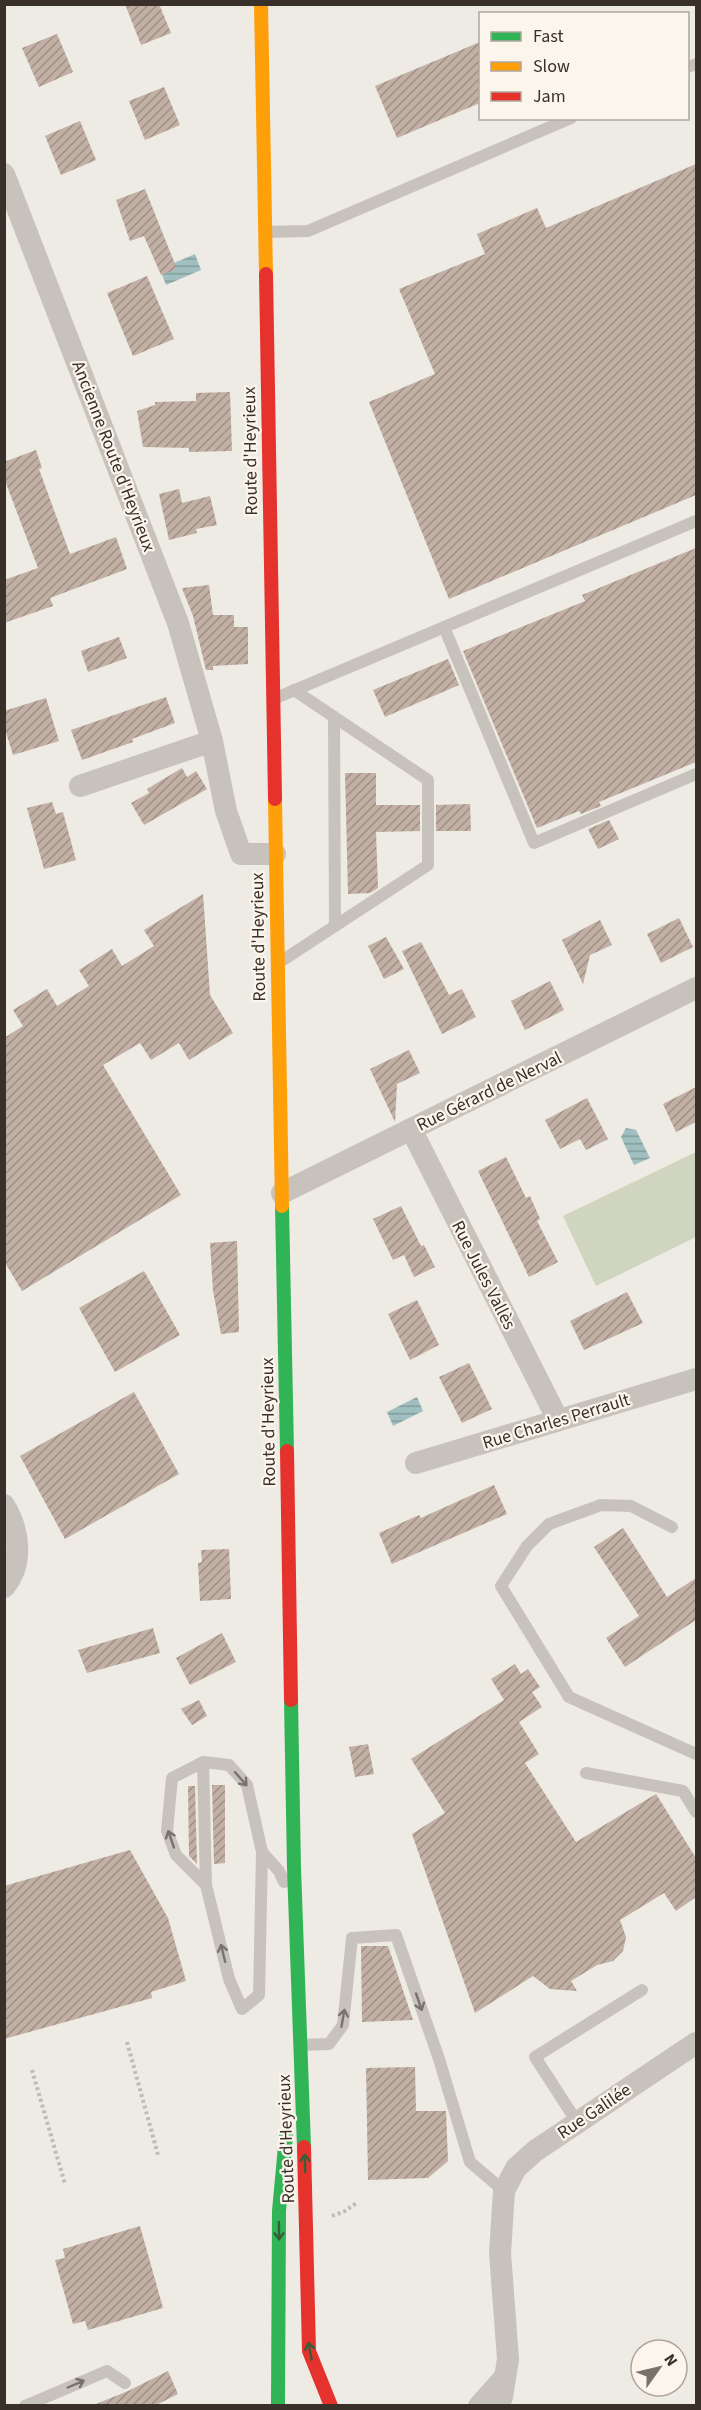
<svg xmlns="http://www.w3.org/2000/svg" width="701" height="2410" viewBox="0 0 701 2410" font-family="'Source Sans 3',sans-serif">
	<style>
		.green { fill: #cfd5be }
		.water { fill: url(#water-rules) }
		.building { fill: url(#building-hatch) }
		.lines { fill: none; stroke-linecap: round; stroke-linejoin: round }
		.path { stroke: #c1bbb4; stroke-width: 4; stroke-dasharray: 3 3; stroke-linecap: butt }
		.lane { stroke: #c8c2bc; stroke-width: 12 }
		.street { stroke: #c8c2bc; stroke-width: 22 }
		.fast { stroke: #30b455; stroke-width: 14 }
		.slow { stroke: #ff9f0a; stroke-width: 14 }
		.jam { stroke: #e5322d; stroke-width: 14 }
		.oneway { stroke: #7a726c }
		.oneway2 { stroke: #365e39 }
		.labels { text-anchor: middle; stroke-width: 4.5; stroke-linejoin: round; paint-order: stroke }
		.street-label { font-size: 18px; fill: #3a302a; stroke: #fbf5ec }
	</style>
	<defs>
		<pattern id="water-rules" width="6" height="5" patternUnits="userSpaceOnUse" patternTransform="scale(1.5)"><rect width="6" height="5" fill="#9fbfc0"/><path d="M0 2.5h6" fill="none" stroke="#839c9c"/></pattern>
		<pattern id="building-hatch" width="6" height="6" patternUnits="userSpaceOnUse" patternTransform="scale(1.5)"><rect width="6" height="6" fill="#c3b0a5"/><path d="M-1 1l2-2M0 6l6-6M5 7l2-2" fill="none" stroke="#9f9087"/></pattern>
	</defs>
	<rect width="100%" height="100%" fill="#eeeae4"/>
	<polygon class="green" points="696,1152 696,1237 596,1286 563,1216"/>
	<g class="water">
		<polygon points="195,254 201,270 166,285 160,269"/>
		<polygon points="626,1128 636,1130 650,1158 634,1165 621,1137"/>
		<polygon points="417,1397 423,1411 393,1426 387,1412"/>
	</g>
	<g class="building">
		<polygon points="125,4 159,4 171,33 141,45"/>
		<polygon points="57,34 73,72 39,87 22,48"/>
		<polygon points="480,42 480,103 397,138 375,86"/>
		<polygon points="164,87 180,125 145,140 129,101"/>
		<polygon points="80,121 96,160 61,175 45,136"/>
		<polygon points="696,164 696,495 449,599 369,402 435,374 399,289 485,254 477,234 537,208 546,228"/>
		<polygon points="145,189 177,269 161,275 144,236 130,241 116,200"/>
		<polygon points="147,276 174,339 133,356 107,293"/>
		<polygon points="230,392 232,451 189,452 189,448 143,447 137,411 155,405 155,402 196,401 196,393"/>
		<polygon points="36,450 42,468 39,469 70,554 116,537 127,569 50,598 53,606 4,623 4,580 38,568 4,478 4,462"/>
		<polygon points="179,489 182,503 210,496 217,525 196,529 197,533 169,540 159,494"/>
		<polygon points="696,548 696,762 599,802 601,806 581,814 579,811 537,828 463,651 585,601 582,595"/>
		<polygon points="209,585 213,615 234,615 234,627 248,627 248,664 213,666 213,670 206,670 193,616 182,588"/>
		<polygon points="119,637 127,658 88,672 81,651"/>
		<polygon points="448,659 459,685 385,717 373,690"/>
		<polygon points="166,697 175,723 132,739 133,742 82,760 71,730"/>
		<polygon points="46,698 59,741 13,755 4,726 4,711"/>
		<polygon points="182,768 187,777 196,771 207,789 144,825 131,803 149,793 147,789"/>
		<polygon points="345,773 376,773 376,805 420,805 420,831 376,832 378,888 370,893 348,894"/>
		<polygon points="52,802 56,814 63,812 76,860 44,869 27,808"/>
		<polygon points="470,804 471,831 436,831 436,805"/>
		<polygon points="609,820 619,839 598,849 588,829"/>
		<polygon points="203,894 210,995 233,1033 189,1060 179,1043 151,1060 140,1043 103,1065 181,1195 22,1291 4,1261 4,1038 23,1026 13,1010 47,989 57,1006 89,986 79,970 112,949 122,966 154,946 144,930"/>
		<polygon points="679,918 693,947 661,963 647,934"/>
		<polygon points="600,920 612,945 590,955 583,984 562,940"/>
		<polygon points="386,937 404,969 384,979 368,946"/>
		<polygon points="421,942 449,995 462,989 476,1017 442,1034 402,951"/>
		<polygon points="550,981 564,1010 525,1030 511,1001"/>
		<polygon points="409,1050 420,1073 397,1084 395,1122 370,1069"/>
		<polygon points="696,1087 696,1122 676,1132 663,1104"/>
		<polygon points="587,1098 608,1139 586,1150 580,1139 560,1149 545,1120"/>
		<polygon points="506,1157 526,1198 530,1196 540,1219 537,1221 558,1262 529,1277 478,1171"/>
		<polygon points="401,1206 421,1246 424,1245 435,1267 414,1277 404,1255 393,1260 373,1219"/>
		<polygon points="237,1241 239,1332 221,1334 213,1291 210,1243"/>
		<polygon points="144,1271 180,1335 115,1372 79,1308"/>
		<polygon points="627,1292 643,1323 584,1350 570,1321"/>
		<polygon points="417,1300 439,1345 410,1360 388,1314"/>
		<polygon points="469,1363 492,1409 462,1423 439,1377"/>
		<polygon points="134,1392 179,1474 65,1539 20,1456"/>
		<polygon points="494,1485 507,1514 392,1564 379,1533 419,1515 421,1518"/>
		<polygon points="623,1528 667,1597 696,1578 696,1620 625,1667 606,1638 639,1616 594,1547"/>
		<polygon points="229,1549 231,1599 200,1601 198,1563 202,1562 201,1550"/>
		<polygon points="153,1628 160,1653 87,1673 78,1650"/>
		<polygon points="222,1633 236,1662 190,1685 176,1658"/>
		<polygon points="515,1664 521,1674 528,1669 540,1687 532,1692 542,1707 519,1722 539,1754 525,1763 576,1842 656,1794 696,1858 696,1897 676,1911 664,1893 620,1920 626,1937 623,1951 613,1961 597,1965 571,1981 577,1991 550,1989 533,1976 475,2013 412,1834 445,1813 411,1759 504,1700 491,1679"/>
		<polygon points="199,1700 207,1716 192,1725 181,1709"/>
		<polygon points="368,1744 374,1774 355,1777 349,1747"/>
		<polygon points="212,1785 225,1785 225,1863 214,1864"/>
		<polygon points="188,1786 195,1786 197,1864 189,1856"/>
		<polygon points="130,1850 168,1918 186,1981 151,1992 152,1998 4,2039 4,1886"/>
		<polygon points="361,1946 388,1946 413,2020 362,2022"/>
		<polygon points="415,2067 416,2111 446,2111 448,2161 428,2178 368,2180 366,2068"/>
		<polygon points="140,2226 163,2308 88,2330 85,2321 73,2324 55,2260 65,2258 63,2249"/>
		<polygon points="168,2371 178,2394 154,2406 91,2406 128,2391"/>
	</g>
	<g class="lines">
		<g class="path">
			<polyline points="127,2042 158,2155"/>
			<polyline points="32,2070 65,2184"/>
			<polyline points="332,2216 345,2211 358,2202"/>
		</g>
		<g class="lane">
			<polyline points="688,67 696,64"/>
			<polyline points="265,232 308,231 571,118"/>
			<polyline points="444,627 534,843 696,774"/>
			<polyline points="276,698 696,521"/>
			<polyline points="334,717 335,926"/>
			<polyline points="280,962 428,865 428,780 294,690"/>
			<polyline points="672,1527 631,1506 601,1505 549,1524 527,1546 501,1586 569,1697 696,1754"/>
			<polyline points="203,1762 206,1885 229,1979 242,2009 259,1995 262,1852 247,1785 229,1765 203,1762 172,1778 167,1831 176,1855 206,1885"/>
			<polyline points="586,1773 683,1791 696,1812"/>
			<polyline points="262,1852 279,1871 284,1882"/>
			<polyline points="301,2045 329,2044 343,2025 352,1938 396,1935 439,2059 470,2162 504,2191"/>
			<polyline points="577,2122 535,2057 642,1990"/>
			<polyline points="25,2406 107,2371 125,2383"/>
		</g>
		<g class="street">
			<polyline points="4,174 178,623 212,741 226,811 241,854 275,854"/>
			<polyline points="80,786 212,741"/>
			<polyline points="411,1129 558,1420"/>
			<polyline points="282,1193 696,988"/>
			<polyline points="416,1463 696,1379"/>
			<path d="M4,1505C19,1529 24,1564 4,1587"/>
			<polyline points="479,2406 504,2378"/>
			<polyline points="498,2406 502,2397 508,2359 500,2253 504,2191 516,2168 535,2151 696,2043"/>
		</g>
		<g class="fast">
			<polyline points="282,1206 287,1451"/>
			<polyline points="291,1700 294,1868 304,2147"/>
			<polyline points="278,2406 279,2211 286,2136"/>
		</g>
		<g class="slow">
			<polyline points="261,4 266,274"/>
			<polyline points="275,799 282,1206"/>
		</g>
		<g class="jam">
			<polyline points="266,274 275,799"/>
			<polyline points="287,1451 291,1700"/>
			<polyline points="304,2147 309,2351 331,2406"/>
		</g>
	</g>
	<defs><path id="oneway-shaft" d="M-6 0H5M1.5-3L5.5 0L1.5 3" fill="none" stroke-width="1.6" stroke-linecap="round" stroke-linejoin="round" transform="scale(1.5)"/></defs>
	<g class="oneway">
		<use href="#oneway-shaft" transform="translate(241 1779) rotate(49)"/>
		<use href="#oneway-shaft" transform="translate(171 1839) rotate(-109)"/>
		<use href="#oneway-shaft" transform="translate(223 1953) rotate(-104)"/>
		<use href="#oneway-shaft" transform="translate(419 2002) rotate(71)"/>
		<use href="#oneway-shaft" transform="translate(343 2018) rotate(-80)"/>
		<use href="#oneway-shaft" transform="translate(76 2384) rotate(-23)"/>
	</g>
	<g class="oneway2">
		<use href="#oneway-shaft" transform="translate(305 2163) rotate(-91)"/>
		<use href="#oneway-shaft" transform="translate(279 2231) rotate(89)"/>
		<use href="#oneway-shaft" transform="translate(310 2351) rotate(-101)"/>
	</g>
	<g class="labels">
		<g class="street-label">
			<text transform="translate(250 451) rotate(-91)" y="6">Route d'Heyrieux</text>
			<text transform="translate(114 456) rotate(69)" y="6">Ancienne Route d'Heyrieux</text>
			<text transform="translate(258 937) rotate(-91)" y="6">Route d'Heyrieux</text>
			<text transform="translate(489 1091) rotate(-26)" y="6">Rue Gérard de Nerval</text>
			<text transform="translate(484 1275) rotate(63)" y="6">Rue Jules Vallès</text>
			<text transform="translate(556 1421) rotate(-17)" y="6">Rue Charles Perrault</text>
			<text transform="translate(268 1422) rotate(-91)" y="6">Route d'Heyrieux</text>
			<text transform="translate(594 2111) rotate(-34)" y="6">Rue Galilée</text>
			<text transform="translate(286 2139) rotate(-92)" y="6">Route d'Heyrieux</text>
		</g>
	</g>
	<rect width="701" height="2410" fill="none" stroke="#3a302a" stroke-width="12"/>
	<rect x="479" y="12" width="210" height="108" fill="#fbf5ec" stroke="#aea69e" stroke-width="1.5"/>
	<rect x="491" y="32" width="30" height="9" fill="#30b455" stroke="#aea69e" stroke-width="1.5"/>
	<text x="533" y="42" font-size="18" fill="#3a302a">Fast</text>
	<rect x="491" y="62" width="30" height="9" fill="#ff9f0a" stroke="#aea69e" stroke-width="1.5"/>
	<text x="533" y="72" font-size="18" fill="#3a302a">Slow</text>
	<rect x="491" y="92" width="30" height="9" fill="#e5322d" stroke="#aea69e" stroke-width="1.5"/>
	<text x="533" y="102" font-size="18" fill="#3a302a">Jam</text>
	<g transform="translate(659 2368) rotate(56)"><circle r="28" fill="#fbf5ec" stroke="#aea69e" stroke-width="1.5"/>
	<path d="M0-4.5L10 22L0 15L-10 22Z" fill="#79716b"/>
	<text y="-9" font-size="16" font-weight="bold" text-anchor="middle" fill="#3a302a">N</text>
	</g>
</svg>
